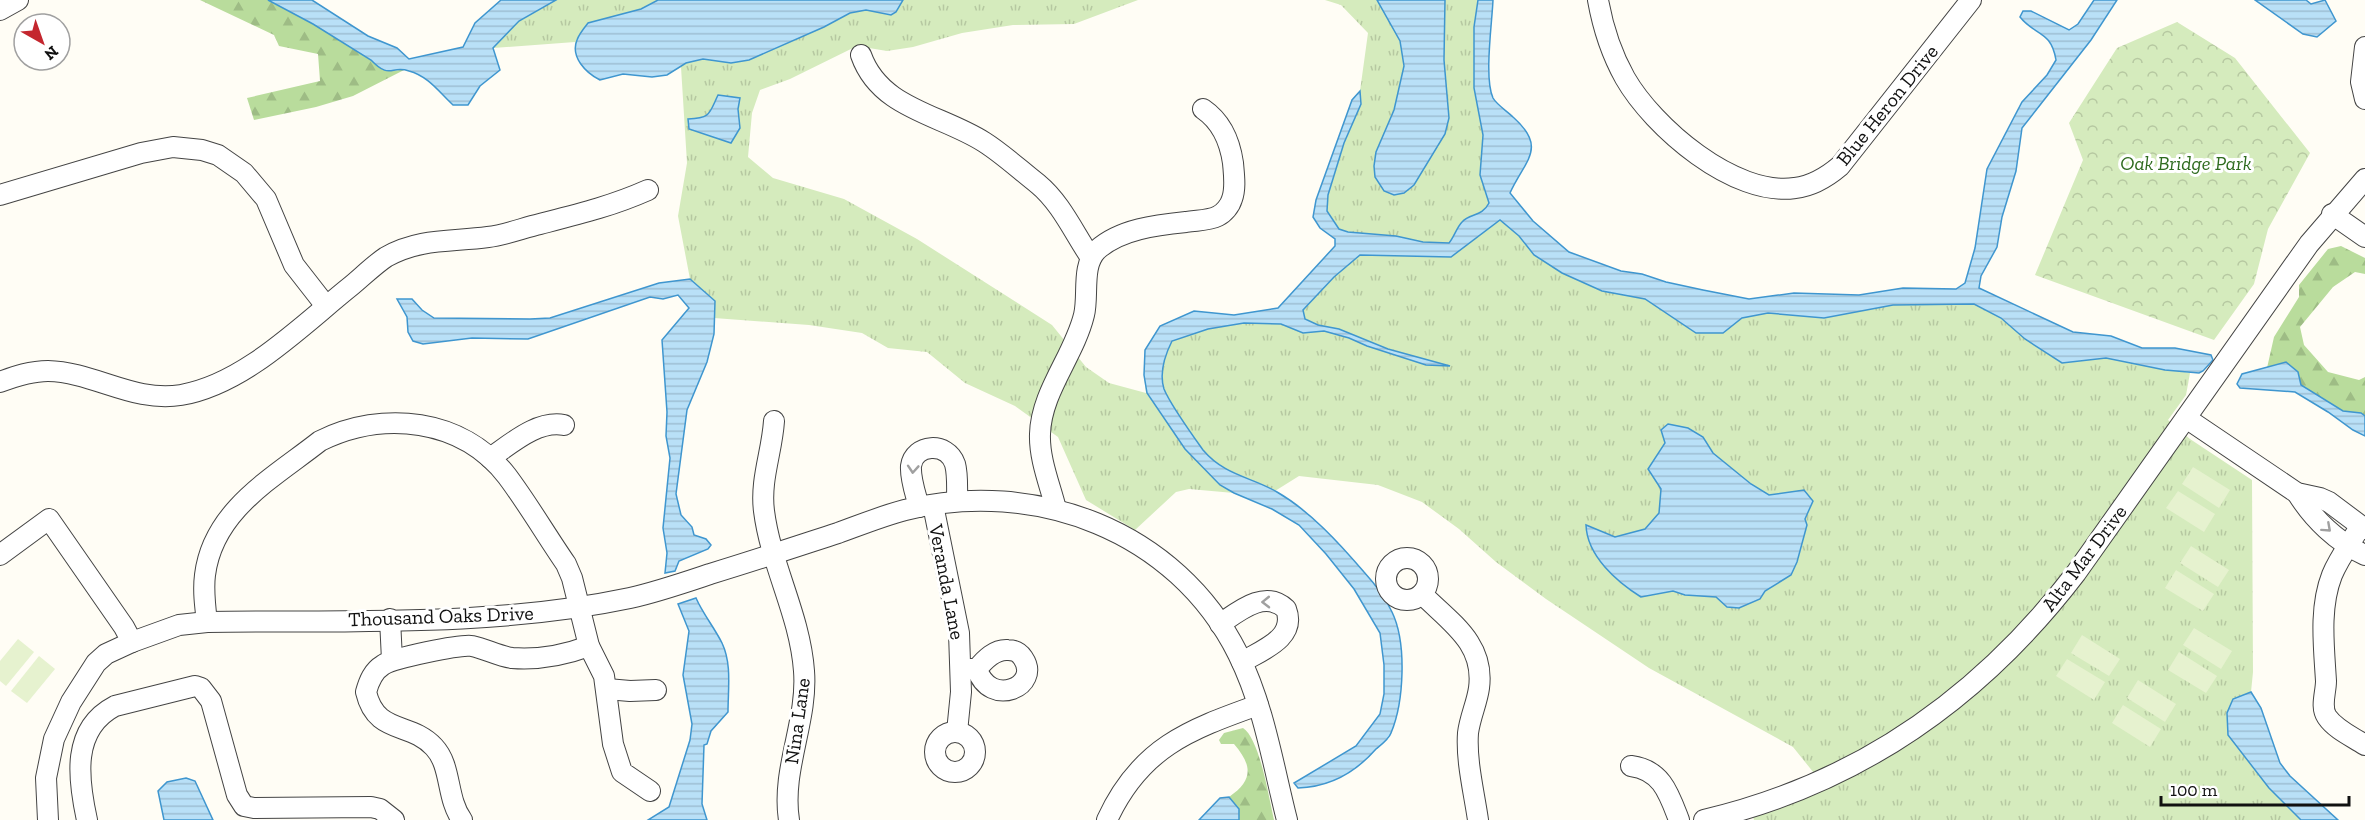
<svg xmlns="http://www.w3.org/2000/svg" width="2365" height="820" viewBox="0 0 2365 820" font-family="'Zilla Slab',serif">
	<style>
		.grass { fill: url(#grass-tufts) }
		.forest { fill: url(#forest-firs) }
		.park { fill: url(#park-crowns) }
		.pitch { fill: #e6f2cf }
		.water { fill: url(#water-rules); stroke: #3f96cf; stroke-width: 1.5 }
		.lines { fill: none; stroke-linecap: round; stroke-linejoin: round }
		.minor-casing { stroke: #444; stroke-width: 22 }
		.minor { stroke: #fff; stroke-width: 20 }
		.oneway { stroke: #a0a0a0 }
		.labels { text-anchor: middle; stroke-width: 6; stroke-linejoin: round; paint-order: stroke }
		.street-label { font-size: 20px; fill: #111; stroke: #fff }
		.park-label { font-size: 20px; font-style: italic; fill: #2f6b1f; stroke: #fff }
	</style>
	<defs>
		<pattern id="grass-tufts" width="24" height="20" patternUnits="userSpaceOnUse" patternTransform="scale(1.5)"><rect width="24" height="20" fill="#d5ebbd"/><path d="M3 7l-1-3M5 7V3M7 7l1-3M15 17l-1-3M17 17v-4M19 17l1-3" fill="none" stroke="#b6c8a1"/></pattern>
		<pattern id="forest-firs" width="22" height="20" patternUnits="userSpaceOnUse" patternTransform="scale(1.5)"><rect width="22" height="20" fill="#b9dc9c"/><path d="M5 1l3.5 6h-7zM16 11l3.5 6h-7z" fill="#9ebc85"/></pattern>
		<pattern id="park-crowns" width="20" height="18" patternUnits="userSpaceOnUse" patternTransform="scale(1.5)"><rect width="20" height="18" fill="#d5ebbd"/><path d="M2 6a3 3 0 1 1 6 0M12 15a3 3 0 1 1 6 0" fill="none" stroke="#b6c8a1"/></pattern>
		<pattern id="water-rules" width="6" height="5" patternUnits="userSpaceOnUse" patternTransform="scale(1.5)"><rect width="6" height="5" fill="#b9e0f7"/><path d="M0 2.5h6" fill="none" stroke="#9ebfd3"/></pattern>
	</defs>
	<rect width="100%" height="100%" fill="#fffdf5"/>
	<path class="grass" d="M556,0H1138L1074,24L1013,25L962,33L913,47L887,51L857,46L790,79L760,90L752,113L748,157L773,178L844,199L917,239L1052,325L1086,367L1109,383L1146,393L1144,375L1145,350L1160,326L1194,311L1234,315L1278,308L1335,246V239L1320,228L1313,217L1316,200L1352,100L1360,91L1368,33L1341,5L1325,0H1478L1474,27V88L1483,135L1480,175L1489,203L1500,220L1519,236L1534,255L1602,291L1645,299L1696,333H1723L1742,318L1768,313L1824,318L1893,305L1974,304L2001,318L2025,339L2062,363L2106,358L2190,373L2186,395L2168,420L2190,439L2252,480L2253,672L2251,692L2261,708L2280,763L2290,776L2338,820H1754L1753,817L1826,788L1793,747L1649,668L1546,599L1496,562L1459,529L1422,502L1378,485L1299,476L1275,491L1234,493L1189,489L1176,492L1135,530L1086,500L1058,437L1015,406L965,383L927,352L888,348L862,333L809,325L714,318L715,301L690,279L678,216L687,163L681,67L667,75L652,77L623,74L600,80C583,71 578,61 575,42L493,48L519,21Z"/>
	<g class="forest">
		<path d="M200,0H268L313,24L371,60C382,72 390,72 406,69L353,96L316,107L254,120L247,98L320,81L318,54L279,46L274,35Z"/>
		<polygon points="2341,246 2365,258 2365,274 2355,272 2333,287 2300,327 2304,345 2328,372 2359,380 2365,377 2365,416 2361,413 2343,411 2300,385 2298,372 2267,368 2274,337 2299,297 2299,285 2328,249"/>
		<path d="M1243,728C1260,739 1269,799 1274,820H1239V809L1229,797C1254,780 1252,765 1234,744H1221L1219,740L1224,733Z"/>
	</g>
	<polygon class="park" points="2177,22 2235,58 2310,153 2268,229 2254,284 2214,340 2035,275 2083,160 2069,123 2117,48"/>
	<g class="pitch">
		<polygon points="2193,467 2230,490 2219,508 2182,484"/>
		<polygon points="2178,491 2215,514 2204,532 2166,508"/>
		<polygon points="2191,546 2229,570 2218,587 2180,563"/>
		<polygon points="2176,570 2214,594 2203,611 2165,588"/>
		<polygon points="2194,628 2232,651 2221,669 2183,645"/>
		<polygon points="2082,635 2120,659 2109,676 2071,653"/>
		<polygon points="18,639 34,652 6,686 0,681 0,661"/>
		<polygon points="2179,652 2217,676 2206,693 2168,670"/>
		<polygon points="39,656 55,669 27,703 11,691"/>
		<polygon points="2067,659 2105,682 2094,700 2056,676"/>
		<polygon points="2138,680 2176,704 2165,722 2127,698"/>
		<polygon points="2123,705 2161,729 2150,747 2112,723"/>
	</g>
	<g class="water">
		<path d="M268,0H312L368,36L397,48L409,59L463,47L475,23L501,0H556L519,21L493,48L500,70L480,86L468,105H453C439,92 428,76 409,71C391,65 390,80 371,60L313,24Z"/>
		<path d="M658,0H903L896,12L891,15L866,10L850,13L824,27L749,60L731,63L703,59L686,63L667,75L652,77L623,74L600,80C586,73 570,57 577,40C579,34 584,28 588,23L641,9Z"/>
		<polygon points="1377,0 1445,0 1444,60 1449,118 1445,134 1414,185 1404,193 1394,195 1384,191 1375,177 1374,166 1376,152 1394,110 1404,66 1400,41"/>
		<path d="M1478,0H1493C1492,24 1484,78 1493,98C1497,105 1507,111 1513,117C1548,148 1525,160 1510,193L1533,221L1569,252L1621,271L1642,274L1666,282L1703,290L1749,299L1794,293L1859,295L1903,288L1956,289L1965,283L1975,248L1987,169L2022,102L2047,75L2056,60C2051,30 2035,36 2020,17L2023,11H2031L2069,30L2078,24L2094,0H2117L2091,40L2022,128L2016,171L2002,217L1997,247L1981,276L1979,288L2073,332L2111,336L2142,348H2175L2211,355L2213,360L2203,371L2199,373L2165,370L2106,358L2062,363L2025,339L2001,318L1974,304L1893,305L1824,318L1768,313L1742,318L1723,333H1696L1645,299L1602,291L1562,273L1534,255L1519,236L1500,220L1451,257L1360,255L1334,277L1303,310L1305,319L1318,325L1339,329L1388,349L1450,366L1426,365L1367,346L1349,338L1324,331L1303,333L1281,324L1244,323L1208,329L1172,341C1165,355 1159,373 1164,389C1170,404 1193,436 1203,450C1225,476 1252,477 1277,492C1310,511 1339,543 1364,572C1374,583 1386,599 1392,612C1407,643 1404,702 1391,733C1389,739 1381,745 1376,749C1355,773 1330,787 1298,788L1294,783L1356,746L1380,714L1384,694V665L1380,633L1354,589L1326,554L1299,525L1272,509L1234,493L1220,485L1185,449L1147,393L1144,375L1145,350L1160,326L1194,311L1234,315L1278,308L1335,246V239L1320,228L1313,217L1316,200L1352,100L1360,91L1361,104L1344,143L1328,195L1327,211L1339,229L1348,232L1396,236L1423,242L1449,243C1454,237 1457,227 1462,222C1470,213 1482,217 1489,203L1480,175L1483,135L1474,88V27Z"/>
		<polygon points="2255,0 2306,0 2311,4 2325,0 2336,21 2317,37 2303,34"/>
		<path d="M718,95L740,98L738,109L740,128L731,143L689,129L688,119C711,118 709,114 718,95Z"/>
		<polygon points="690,279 715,301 714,334 707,362 687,410 676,494 681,515 692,527 694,535 706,539 711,545 708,549 679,561 675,571 665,573 667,553 663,528 670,458 666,436 667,412 662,340 689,308 678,295 663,299 650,297 528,339 472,338 423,344 413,341 408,332 407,317 397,299 412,299 422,310 434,318 530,319 550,318 659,283"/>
		<polygon points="2286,362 2298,372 2301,385 2343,411 2361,413 2365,416 2365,436 2353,430 2328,412 2295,392 2240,388 2237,384 2242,374"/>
		<path d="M1668,424L1688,428L1703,437L1713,453L1751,484L1769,495L1804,490L1813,501L1805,519L1807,525L1797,562L1791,575L1765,591L1760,599L1739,608L1727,607L1716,597L1685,595L1673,591L1641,597C1617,582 1587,556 1586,525L1615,537L1645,529L1659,513L1661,489L1648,469L1665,443L1661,430Z"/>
		<path d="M696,598C703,614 714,627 722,643C732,664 728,689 728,712L711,731L707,744L704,745L702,804L707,820H648L669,807L690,740L692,724L683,675L689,631L678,604Z"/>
		<polygon points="2251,692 2261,708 2280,763 2290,776 2338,820 2301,820 2269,788 2228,735 2227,713 2233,699"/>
		<polygon points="186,778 195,781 213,820 164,820 158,791 167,782"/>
		<polygon points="1229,797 1239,809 1239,820 1199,820 1220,798"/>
	</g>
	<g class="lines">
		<g class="minor-casing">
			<g id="minor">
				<path d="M1598,0C1603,28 1611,53 1625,78C1653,127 1734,197 1795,188C1813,186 1827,177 1840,166L1971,0"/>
				<polyline points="0,10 18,0"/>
				<polyline points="2365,47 2361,82 2365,99"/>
				<path d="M861,55C880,109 940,114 984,142C1003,154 1020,170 1038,184C1061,203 1074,233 1091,258"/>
				<polyline points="0,195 141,153 173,147 202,150 218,155 244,173 266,199 294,265 326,306"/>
				<polyline points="2332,214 2365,237"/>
				<path d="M0,382C16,376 31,371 48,371C94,372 134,403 181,395C245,384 302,325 351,286C362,277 374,265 386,257C420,238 451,242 488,237C505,235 523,228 540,224C579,214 612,206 648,190"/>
				<polyline points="2186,418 2297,493 2320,498 2329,502 2365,529"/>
				<path d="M774,421C772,452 760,480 764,511C771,566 800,615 804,671C808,721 781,770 789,820"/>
				<path d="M490,458C511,444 537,420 564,425"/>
				<path d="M2297,493C2313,519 2337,542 2365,555"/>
				<polyline points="933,505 959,633 961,692 957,732"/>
				<path d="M919,507C916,495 910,479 911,466C914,444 947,441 955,464C958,475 957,489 957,501"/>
				<path d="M1056,509C1050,485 1039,459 1040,434C1041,392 1074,356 1084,315C1089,295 1081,266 1097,250C1120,229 1157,225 1186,222C1197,220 1208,221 1218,216C1224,213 1230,206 1232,199C1236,188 1234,175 1233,163C1230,142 1222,122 1203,109"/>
				<path d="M2360,527C2351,542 2339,558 2332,575C2319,608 2324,647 2326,681C2326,693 2320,707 2327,717C2336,730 2353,737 2365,745"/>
				<polyline points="0,555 49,519 124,627 132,642"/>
				<circle cx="1407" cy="579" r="21"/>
				<path d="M1422,594C1450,622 1485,643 1479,688C1477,703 1470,717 1468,733C1466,761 1474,792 1478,820"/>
				<polyline points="390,619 392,660"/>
				<path d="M207,622C205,606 203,590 205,575C213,510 273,478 320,441C383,410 462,418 507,476C528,504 546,535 566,564L572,578L589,646L604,676L613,744L622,772L650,791"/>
				<path d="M1220,624C1239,611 1265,589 1286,609C1297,638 1262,650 1242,662"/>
				<path d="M961,669H977C985,659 995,649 1008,650C1015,650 1019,652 1023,658C1042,686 990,709 977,669"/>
				<polyline points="607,689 630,691 656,690"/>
				<circle cx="955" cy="752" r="20"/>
				<path d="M1631,766C1662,770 1669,794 1679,820"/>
				<path d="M48,820L46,778L54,739L71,702L96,663L106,654L132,642L179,625L207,622C346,620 493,627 630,598C657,592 683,583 710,574C753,561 795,547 838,533C860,525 882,516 905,510C1035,478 1176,530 1238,654C1264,706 1273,765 1287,820"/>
				<path d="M87,820C78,779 71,729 115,706L195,686L201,688L211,701L237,795L244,806L254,808L371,807L380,809L394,820"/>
				<path d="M462,820C446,798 452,766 434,747C410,721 376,735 366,692C369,681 373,671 383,665C393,658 461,644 472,646C486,649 498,656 512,658C538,660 565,655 589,646"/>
				<path d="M1107,820C1140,748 1188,730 1258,705"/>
				<path d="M1704,820C1858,784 1981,697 2076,573L2309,244L2365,179"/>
			</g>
		</g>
		<use href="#minor" class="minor"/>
	</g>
	<defs><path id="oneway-chevron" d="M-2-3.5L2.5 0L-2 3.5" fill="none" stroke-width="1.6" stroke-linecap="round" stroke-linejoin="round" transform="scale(1.5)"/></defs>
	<g class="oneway">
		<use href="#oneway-chevron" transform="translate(913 469) rotate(94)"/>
		<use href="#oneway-chevron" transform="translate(2327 528) rotate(42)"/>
		<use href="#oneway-chevron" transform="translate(1266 602) rotate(179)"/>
	</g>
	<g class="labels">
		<g class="street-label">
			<text transform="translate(1887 105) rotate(-51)" y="7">Blue Heron Drive</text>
			<text transform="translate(2084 558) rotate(-53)" y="7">Alta Mar Drive</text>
			<text transform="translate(947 582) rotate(79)" y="7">Veranda Lane</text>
			<text transform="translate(441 616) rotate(-2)" y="7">Thousand Oaks Drive</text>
			<text transform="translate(797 721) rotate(-82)" y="7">Nina Lane</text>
		</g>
		<g class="park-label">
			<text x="2186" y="170">Oak Bridge Park</text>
		</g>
	</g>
	<g transform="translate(42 42) rotate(140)"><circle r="28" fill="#ffffff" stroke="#a0a0a0" stroke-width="1.5"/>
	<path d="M0-4.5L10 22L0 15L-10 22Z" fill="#c4262e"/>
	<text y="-9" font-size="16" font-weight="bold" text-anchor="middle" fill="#111111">N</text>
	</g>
	<path d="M2161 796v9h188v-9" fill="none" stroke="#111111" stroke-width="3"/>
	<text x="2170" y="796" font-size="18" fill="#111111" stroke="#ffffff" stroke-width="4.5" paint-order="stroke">100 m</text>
</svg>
